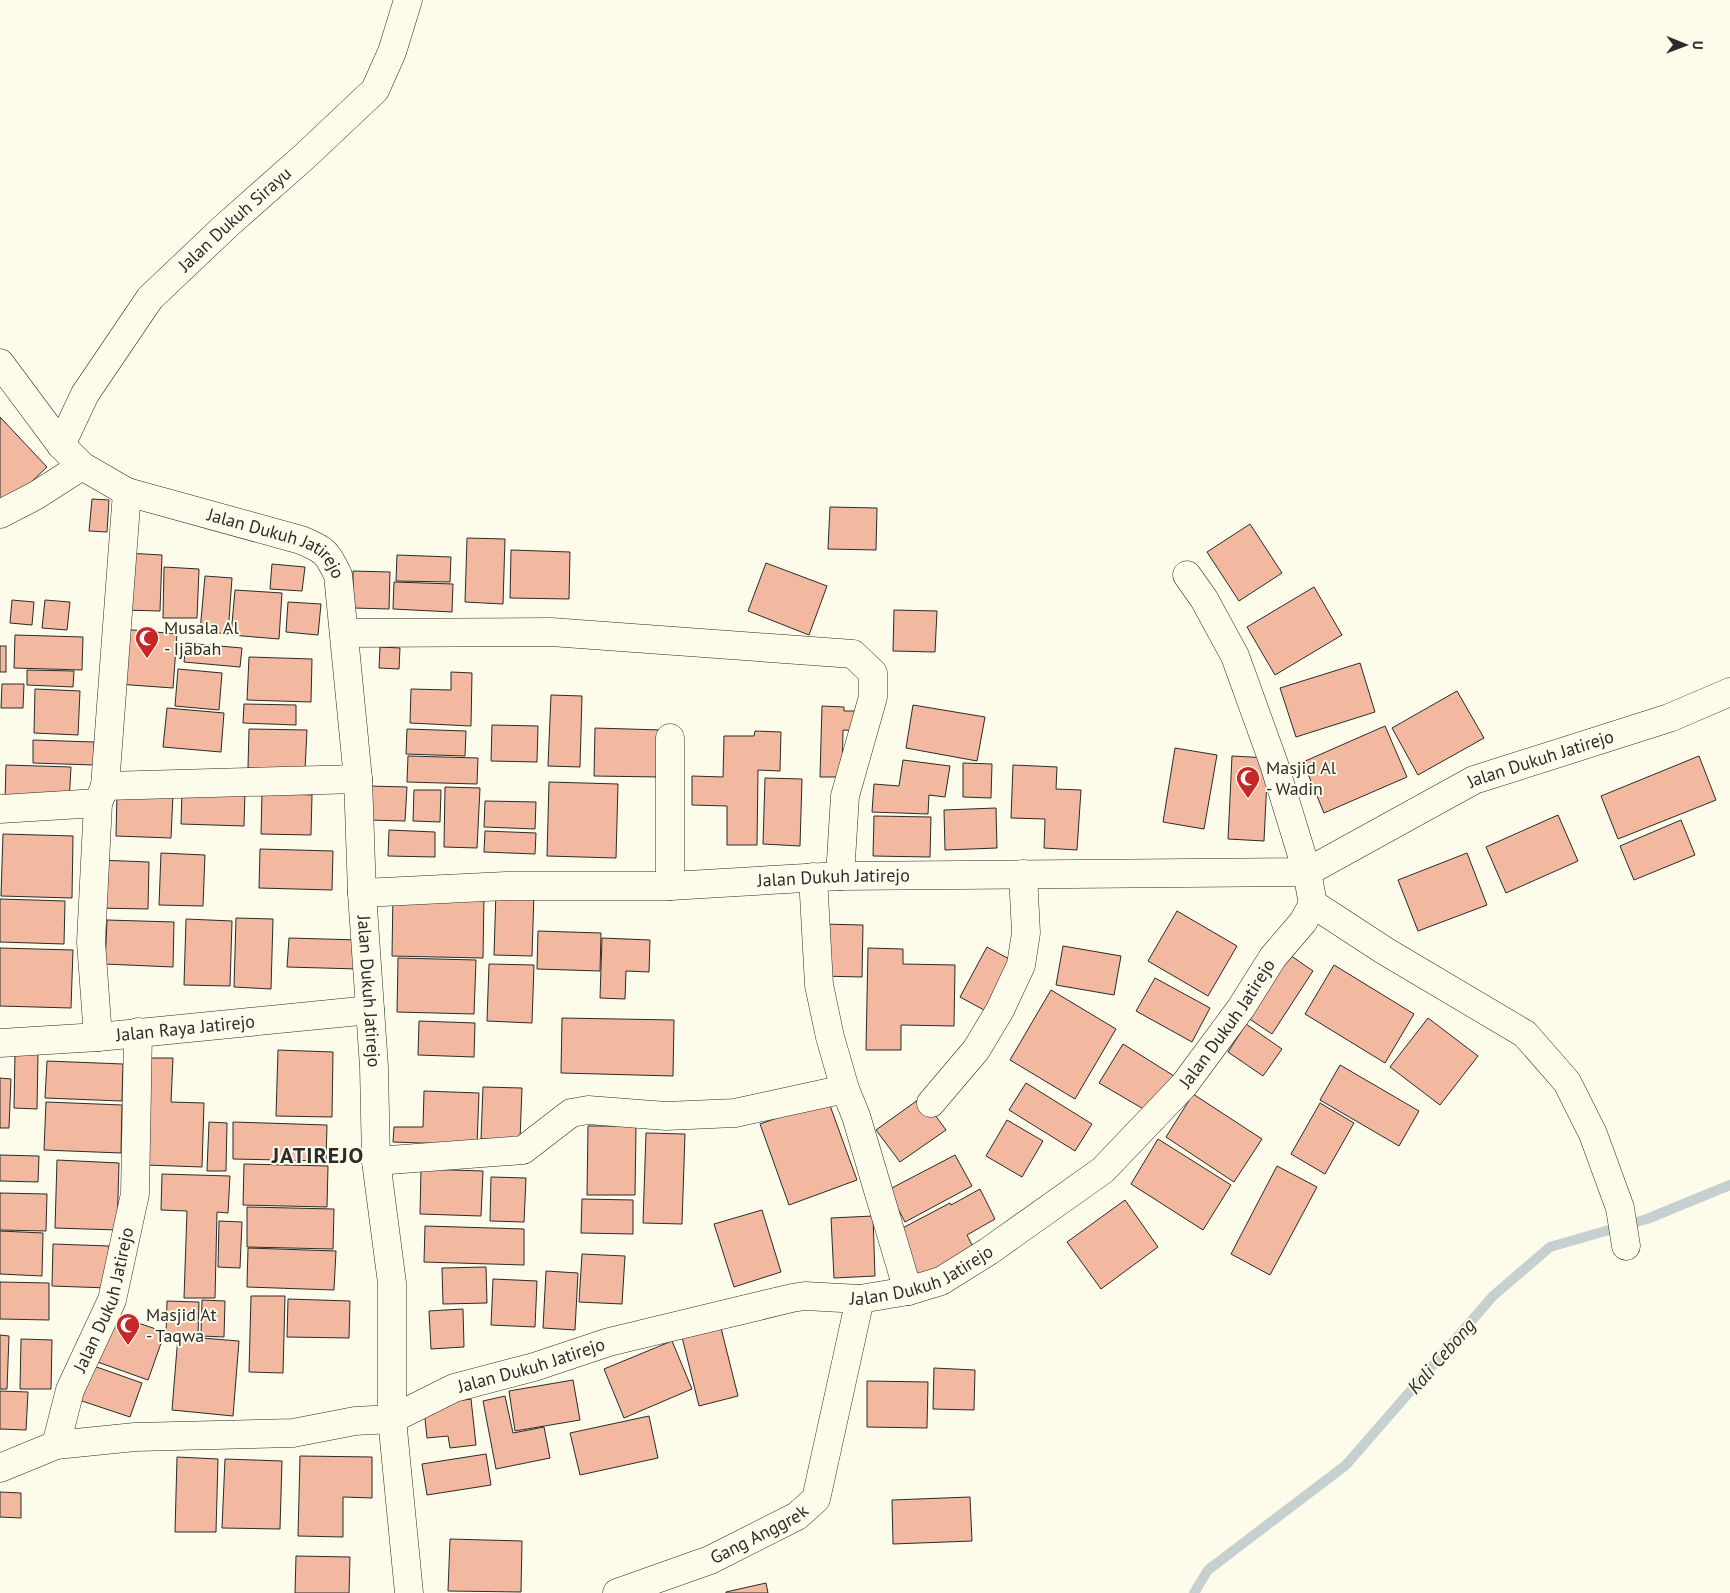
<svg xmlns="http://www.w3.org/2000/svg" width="1730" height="1593" viewBox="0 0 1730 1593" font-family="'PT Sans',sans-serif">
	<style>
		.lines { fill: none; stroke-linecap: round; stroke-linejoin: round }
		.stream { stroke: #c7d0d0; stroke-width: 10 }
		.building { fill: #f2b8a0; stroke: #2b2b2b }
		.minor-casing { stroke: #2b2b2b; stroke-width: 29 }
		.minor { stroke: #fdfbea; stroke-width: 28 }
		.labels { text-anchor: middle; stroke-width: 4; stroke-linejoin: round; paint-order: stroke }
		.street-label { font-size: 18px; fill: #2b2b2b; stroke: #fdfbea }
		.poi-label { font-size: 18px; fill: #2b2b2b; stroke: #fdfbea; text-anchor: start }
		.water-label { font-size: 19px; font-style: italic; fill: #2b2b2b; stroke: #fdfbea }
		.district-label { font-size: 22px; font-weight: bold; letter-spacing: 1px; fill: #2b2b2b; stroke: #fdfbea }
	</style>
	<rect width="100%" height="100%" fill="#fdfbea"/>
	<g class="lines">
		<polyline class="stream" points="1194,1593 1208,1570 1346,1465 1493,1296 1550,1247 1647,1219 1730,1185"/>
	</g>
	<g class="building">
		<polygon points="0,417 47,467 2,510 0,509"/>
		<polygon points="92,499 109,500 107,532 89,531"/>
		<polygon points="830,507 877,508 876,550 828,549"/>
		<polygon points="1250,524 1282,573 1239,601 1207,552"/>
		<polygon points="467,538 505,539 503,604 465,602"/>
		<polygon points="511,550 570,552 569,599 510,598"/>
		<polygon points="126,553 162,555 160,611 124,610"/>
		<polygon points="397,555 451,557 450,582 396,581"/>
		<polygon points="766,563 827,586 809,635 748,611"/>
		<polygon points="272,564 305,567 302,591 270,589"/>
		<polygon points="164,567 199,569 197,618 163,618"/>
		<polygon points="353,571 390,572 389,609 353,608"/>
		<polygon points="205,576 232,578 228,634 200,631"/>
		<polygon points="394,582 453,584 452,612 393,609"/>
		<polygon points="1314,587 1342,635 1275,675 1247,627"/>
		<polygon points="235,590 282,593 279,639 231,635"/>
		<polygon points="12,600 34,602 32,625 10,623"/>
		<polygon points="45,600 70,602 67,630 42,628"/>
		<polygon points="288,602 321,604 318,635 286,632"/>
		<polygon points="894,610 937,611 935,652 893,651"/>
		<polygon points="122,629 177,634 173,688 117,684"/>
		<polygon points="15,635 83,637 82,670 14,668"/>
		<polygon points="186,643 242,648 240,667 184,662"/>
		<rect x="0" y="646" width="6" height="26"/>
		<polygon points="380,647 400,648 399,669 379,668"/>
		<polygon points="249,657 312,659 311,702 247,700"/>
		<polygon points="1360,663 1375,712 1296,737 1280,688"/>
		<polygon points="178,669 222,673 219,710 175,706"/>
		<polygon points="27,670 74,671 73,687 27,685"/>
		<polygon points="451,672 472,673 471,726 410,723 411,689 451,690"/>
		<polygon points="2,684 24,684 23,708 1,708"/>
		<polygon points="35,689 80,691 78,735 34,733"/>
		<polygon points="1457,691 1484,738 1418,775 1392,728"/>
		<polygon points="551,695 582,696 580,767 548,766"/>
		<polygon points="244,704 296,705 296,725 243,723"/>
		<polygon points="913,705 985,717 977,761 906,748"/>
		<polygon points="822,706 844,707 844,711 862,711 861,731 843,730 842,777 820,777"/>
		<polygon points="167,708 224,713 221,752 163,747"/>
		<polygon points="492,725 538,726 537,762 491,761"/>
		<polygon points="1385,726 1407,777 1324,813 1303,762"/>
		<polygon points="595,728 662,730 660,777 594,776"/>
		<polygon points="249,729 307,730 305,770 248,768"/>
		<polygon points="407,729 466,731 465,756 406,754"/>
		<polygon points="755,731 781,732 780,771 758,770 757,845 727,845 727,806 692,805 692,776 723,777 724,736 754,736"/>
		<polygon points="33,740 94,742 94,765 33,763"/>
		<polygon points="1175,748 1217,755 1204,829 1163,822"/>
		<polygon points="408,756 478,758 477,784 407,782"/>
		<polygon points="1232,756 1268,758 1264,841 1228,839"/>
		<polygon points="1699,756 1716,800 1618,839 1601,796"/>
		<polygon points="903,760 950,766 945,797 929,795 928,814 872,812 874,784 899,786"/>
		<polygon points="963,763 992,764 991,798 963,797"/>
		<polygon points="6,765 71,767 69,803 5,801"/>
		<polygon points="1013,765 1057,767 1056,789 1081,790 1077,850 1044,848 1045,819 1011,818"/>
		<polygon points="765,778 802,779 800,846 763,844"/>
		<polygon points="549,782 618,784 616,858 547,856"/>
		<polygon points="369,786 407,787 405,821 368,820"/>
		<polygon points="445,787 480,788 477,848 444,847"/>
		<polygon points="182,790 245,791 244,826 181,824"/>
		<polygon points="414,790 441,790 440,822 413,821"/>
		<polygon points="117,793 173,794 171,838 116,836"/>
		<polygon points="262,793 312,795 311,835 261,834"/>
		<polygon points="485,801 536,802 535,829 484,827"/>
		<polygon points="996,808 997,848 945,850 944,810"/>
		<polygon points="1558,815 1578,861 1506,893 1486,847"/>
		<polygon points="874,816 931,817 930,857 873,856"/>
		<polygon points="1681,820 1695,855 1634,880 1620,846"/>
		<polygon points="389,830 435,832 435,857 388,856"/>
		<polygon points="485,831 536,833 535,854 484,852"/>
		<polygon points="3,834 73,836 72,898 1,896"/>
		<polygon points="260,849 333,851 332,890 259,888"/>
		<polygon points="161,853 205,855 203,906 159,905"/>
		<polygon points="1467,853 1487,905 1418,931 1398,880"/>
		<polygon points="98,860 149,862 148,909 96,908"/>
		<polygon points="496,891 534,892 532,956 494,955"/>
		<polygon points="393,893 484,895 483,958 392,956"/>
		<polygon points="0,899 65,901 64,944 0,942"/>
		<polygon points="1177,911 1237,946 1208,996 1148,961"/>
		<polygon points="236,918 273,919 271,989 234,987"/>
		<polygon points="186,919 232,921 230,986 184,985"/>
		<polygon points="107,920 174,922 173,967 105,964"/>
		<polygon points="821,924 863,925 862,977 820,976"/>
		<polygon points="538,931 601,933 600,971 537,969"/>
		<polygon points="289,938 359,940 358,969 287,967"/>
		<polygon points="602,938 650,940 649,972 626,971 625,999 600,998"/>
		<polygon points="1063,946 1121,956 1114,995 1056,985"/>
		<polygon points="987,947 1011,960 984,1010 960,997"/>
		<polygon points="0,948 73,950 71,1008 0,1006"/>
		<polygon points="868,948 903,949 903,964 955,965 954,1026 901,1025 901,1050 866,1050"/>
		<polygon points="1287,953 1313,971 1272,1034 1245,1016"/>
		<polygon points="398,958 476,960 474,1014 397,1012"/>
		<polygon points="489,964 534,965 532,1023 487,1021"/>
		<polygon points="1334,965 1414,1014 1385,1063 1305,1014"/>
		<polygon points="1155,978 1210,1008 1192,1042 1136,1011"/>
		<polygon points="1051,990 1116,1029 1075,1099 1010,1060"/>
		<polygon points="562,1018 674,1020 673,1076 561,1073"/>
		<polygon points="1428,1018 1478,1056 1440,1105 1390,1067"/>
		<polygon points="419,1021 475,1023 474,1057 418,1055"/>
		<polygon points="1246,1024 1282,1049 1263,1076 1228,1052"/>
		<polygon points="1123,1044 1174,1076 1152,1114 1099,1083"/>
		<polygon points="278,1050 333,1052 332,1117 276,1116"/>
		<polygon points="15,1053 38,1054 37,1109 14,1108"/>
		<polygon points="149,1058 173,1058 171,1102 204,1103 202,1167 146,1165"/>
		<polygon points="47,1061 123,1064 122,1101 45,1098"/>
		<polygon points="1340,1065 1419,1111 1399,1146 1320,1100"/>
		<polygon points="0,1078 11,1079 9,1128 0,1128"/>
		<polygon points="1026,1083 1092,1124 1075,1151 1009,1110"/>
		<polygon points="483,1087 522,1088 520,1140 481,1139"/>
		<polygon points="424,1091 479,1093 477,1145 393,1142 394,1127 423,1127"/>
		<polygon points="1193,1094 1262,1139 1234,1182 1166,1137"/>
		<polygon points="922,1097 946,1130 900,1162 876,1130"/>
		<polygon points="828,1100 857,1180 789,1205 760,1124"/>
		<polygon points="46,1102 122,1105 121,1153 44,1150"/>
		<polygon points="1320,1103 1354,1123 1325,1174 1291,1154"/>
		<polygon points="1007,1120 1043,1141 1022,1177 986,1156"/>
		<polygon points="209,1122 227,1123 226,1171 207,1171"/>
		<polygon points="233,1122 327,1125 326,1161 233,1159"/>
		<polygon points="588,1126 636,1126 635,1195 587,1195"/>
		<polygon points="646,1133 685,1134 682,1224 643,1223"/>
		<polygon points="1158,1139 1231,1185 1203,1230 1131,1184"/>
		<polygon points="0,1155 39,1156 38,1182 0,1181"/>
		<polygon points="955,1155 972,1186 905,1222 888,1190"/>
		<polygon points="57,1160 119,1163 117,1230 55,1228"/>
		<polygon points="244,1164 328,1166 327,1207 243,1205"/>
		<polygon points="1277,1166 1317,1187 1270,1275 1231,1254"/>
		<polygon points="421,1169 483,1171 481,1216 420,1214"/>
		<polygon points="162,1174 230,1176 228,1213 217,1212 215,1298 184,1298 187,1211 161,1210"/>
		<polygon points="491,1177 526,1178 524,1222 490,1221"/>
		<polygon points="980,1189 995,1219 967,1235 976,1253 922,1283 895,1232 950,1203 951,1205"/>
		<polygon points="0,1193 47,1194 46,1231 0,1230"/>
		<polygon points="582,1199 633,1200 633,1234 581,1233"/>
		<polygon points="1125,1200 1158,1247 1101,1289 1067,1242"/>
		<polygon points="247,1207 334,1209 333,1249 247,1247"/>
		<polygon points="762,1210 781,1272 734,1287 714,1224"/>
		<polygon points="873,1216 875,1276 834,1278 831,1218"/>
		<polygon points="219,1221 242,1222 240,1268 218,1267"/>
		<polygon points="425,1226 524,1229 524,1265 424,1262"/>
		<polygon points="0,1231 43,1233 42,1276 0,1274"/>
		<polygon points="53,1244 109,1246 108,1288 52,1286"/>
		<polygon points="248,1248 336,1251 334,1290 247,1287"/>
		<polygon points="582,1254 625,1256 622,1304 579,1302"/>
		<polygon points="486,1267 487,1303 443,1304 442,1268"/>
		<polygon points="546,1271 578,1273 575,1330 543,1328"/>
		<polygon points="493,1279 537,1281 535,1327 491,1325"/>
		<polygon points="0,1282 49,1283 49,1320 0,1319"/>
		<polygon points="251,1296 285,1296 283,1373 249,1372"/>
		<polygon points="288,1299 350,1301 349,1338 287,1337"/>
		<polygon points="202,1300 225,1301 224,1337 201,1336"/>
		<polygon points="167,1301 199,1302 198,1336 166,1335"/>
		<polygon points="463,1309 464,1347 431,1349 429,1311"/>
		<polygon points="108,1313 165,1332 148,1380 92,1360"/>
		<polygon points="721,1328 738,1396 699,1406 682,1337"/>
		<polygon points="0,1335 9,1336 7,1389 0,1389"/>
		<polygon points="178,1336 239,1341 233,1416 172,1410"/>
		<polygon points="21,1339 52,1340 51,1389 20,1389"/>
		<polygon points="672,1341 692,1389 624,1418 604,1369"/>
		<polygon points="88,1364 142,1383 130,1417 76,1399"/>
		<polygon points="934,1368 975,1370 974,1410 933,1409"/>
		<polygon points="573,1380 580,1420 515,1431 509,1391"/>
		<polygon points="867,1381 928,1382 927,1428 867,1427"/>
		<polygon points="0,1391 28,1392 26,1430 0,1429"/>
		<polygon points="505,1396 513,1433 544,1427 550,1458 496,1469 483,1401"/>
		<polygon points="471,1399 476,1445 450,1448 448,1436 427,1438 424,1409 442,1403"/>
		<polygon points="649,1416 658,1458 580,1475 570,1433"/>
		<polygon points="486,1454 491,1485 427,1495 422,1464"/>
		<polygon points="300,1456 372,1457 372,1498 343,1497 343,1537 298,1536"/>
		<polygon points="177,1457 218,1459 216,1532 175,1532"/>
		<polygon points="225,1459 282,1461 280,1529 222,1528"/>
		<polygon points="0,1492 21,1493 21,1518 0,1517"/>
		<polygon points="970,1497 972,1541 893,1544 892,1500"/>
		<polygon points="450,1539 522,1541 521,1592 448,1591"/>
		<polygon points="296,1556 350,1557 349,1593 295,1593"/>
		<polygon points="766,1583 768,1593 726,1593 726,1592"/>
	</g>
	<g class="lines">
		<g class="minor-casing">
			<g id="minor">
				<path id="s1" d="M0,363L61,445L82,466L127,492L301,540C325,550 327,552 338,575L358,779L362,893L374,1067L376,1161L392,1283V1419L409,1593"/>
				<path id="s2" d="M61,445L85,394L150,298L227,225L305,156L375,90L392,52L408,0"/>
				<polyline points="0,514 35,496 82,466"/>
				<polyline points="1187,575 1204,599 1235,656 1274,764 1307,872 1313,904 1385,951 1525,1034 1567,1082 1593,1134 1620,1208 1626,1246"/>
				<polyline points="344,633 551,632 853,654 873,673 873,697 845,796 840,876"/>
				<polyline points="105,786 358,779"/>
				<polyline points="0,809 98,803"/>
				<polyline points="813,877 819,985 830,1037 845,1089"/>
				<polyline points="670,886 670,738"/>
				<path id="s3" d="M362,893L506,886H670L840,876L1307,872L1474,780L1669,718L1730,692"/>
				<polyline points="98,1037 91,942 98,803 105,786 127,492"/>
				<path id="s4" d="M0,1043L98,1037L370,1010"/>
				<polyline points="931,1103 976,1050 1000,1010 1021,965 1026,933 1023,874"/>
				<polyline points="376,1161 523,1150 571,1113 588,1110 666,1116 735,1113 845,1089 856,1116 908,1291"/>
				<path id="s5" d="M56,1445L70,1390L112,1300L135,1194L138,1032"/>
				<path id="s6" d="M0,1468L56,1445L135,1437L293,1433L355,1421L392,1419L454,1388L534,1367L609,1342L792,1298L805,1296L860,1299L908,1291L941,1281L989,1251L1103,1170L1184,1085L1241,1008L1273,957L1303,922L1313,904"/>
				<path id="s7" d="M617,1593L710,1560L797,1516L816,1499L860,1299"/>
			</g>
		</g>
		<use href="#minor" class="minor"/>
	</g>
	<defs>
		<g id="mosque-pin" transform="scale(1.25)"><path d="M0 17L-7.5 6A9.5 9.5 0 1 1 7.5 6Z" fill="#c62828" stroke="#fdfbea"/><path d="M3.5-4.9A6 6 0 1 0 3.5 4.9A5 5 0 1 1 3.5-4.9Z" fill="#fff"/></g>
	</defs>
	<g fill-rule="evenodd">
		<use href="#mosque-pin" x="147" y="638"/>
		<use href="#mosque-pin" x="1248" y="778"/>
		<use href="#mosque-pin" x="128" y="1325"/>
	</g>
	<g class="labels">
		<g class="street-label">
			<text dy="6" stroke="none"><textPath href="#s2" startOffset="288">Jalan Dukuh Sirayu</textPath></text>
			<text dy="6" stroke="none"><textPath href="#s1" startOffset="344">Jalan Dukuh Jatirejo</textPath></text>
			<text dy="6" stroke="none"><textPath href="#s3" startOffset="1206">Jalan Dukuh Jatirejo</textPath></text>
			<text dy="6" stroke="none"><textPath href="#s3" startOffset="472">Jalan Dukuh Jatirejo</textPath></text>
			<text dy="6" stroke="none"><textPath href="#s1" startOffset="835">Jalan Dukuh Jatirejo</textPath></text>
			<text dy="6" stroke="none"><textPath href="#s6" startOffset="1358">Jalan Dukuh Jatirejo</textPath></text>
			<text dy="6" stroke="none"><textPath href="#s4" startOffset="186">Jalan Raya Jatirejo</textPath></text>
			<text dy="6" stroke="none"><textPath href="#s6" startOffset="952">Jalan Dukuh Jatirejo</textPath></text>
			<text dy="6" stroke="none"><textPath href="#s5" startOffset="154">Jalan Dukuh Jatirejo</textPath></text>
			<text dy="6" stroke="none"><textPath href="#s6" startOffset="548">Jalan Dukuh Jatirejo</textPath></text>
			<text dy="6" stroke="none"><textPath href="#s7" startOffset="154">Gang Anggrek</textPath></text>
		</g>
		<g class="poi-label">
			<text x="164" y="634">Musala Al<tspan x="164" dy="21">- Ijabah</tspan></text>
			<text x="1266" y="774">Masjid Al<tspan x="1266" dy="21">- Wadin</tspan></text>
			<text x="146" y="1321">Masjid At<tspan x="146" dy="21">- Taqwa</tspan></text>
		</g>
		<g class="water-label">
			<text transform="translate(1441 1356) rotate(-49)" y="7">Kali Cebong</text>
		</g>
		<g class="district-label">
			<text x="318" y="1163">JATIREJO</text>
		</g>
	</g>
	<g transform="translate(1685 45) rotate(91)" stroke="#fdfbea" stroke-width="4" paint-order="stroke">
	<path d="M0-4L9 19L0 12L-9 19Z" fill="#2b2b2b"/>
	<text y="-8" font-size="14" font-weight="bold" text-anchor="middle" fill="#2b2b2b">U</text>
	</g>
</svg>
